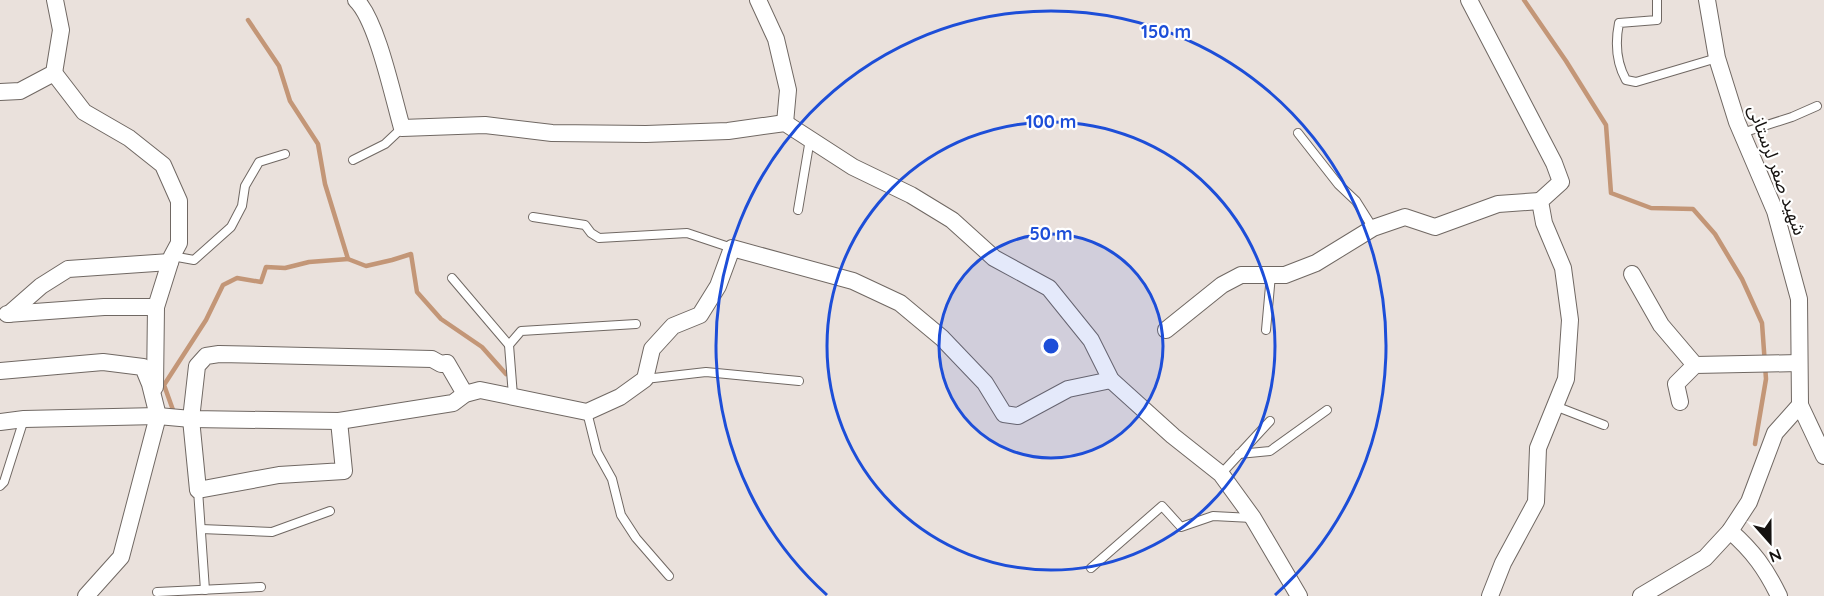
<svg xmlns="http://www.w3.org/2000/svg" width="1824" height="596" viewBox="0 0 1824 596" font-family="Quicksand,'Noto Sans Arabic',sans-serif">
	<style>
		.lines { fill: none; stroke-linecap: round; stroke-linejoin: round }
		.stream { stroke: #c39677; stroke-width: 4.5 }
		.service-casing { stroke: #706863; stroke-width: 10 }
		.minor-casing { stroke: #706863; stroke-width: 18 }
		.service { stroke: #fff; stroke-width: 8 }
		.minor { stroke: #fff; stroke-width: 16 }
		.ring { fill: none; stroke: #1d4ed8; stroke-width: 3 }
		.labels { text-anchor: middle; stroke-width: 4.5; stroke-linejoin: round; paint-order: stroke }
		.street-label { font-size: 18px; fill: #151210; stroke: #fff }
		.centre { fill: #1d4ed8; stroke: #fff; stroke-width: 3 }
		.ring-label { font-size: 18px; text-anchor: middle; font-weight: bold; fill: #1d4ed8; stroke: #fff; stroke-width: 4.5; stroke-linejoin: round; paint-order: stroke }
	</style>
	<rect width="100%" height="100%" fill="#eae1dc"/>
	<g class="lines">
		<g class="stream">
			<polyline points="1524,0 1566,61 1606,125 1611,193 1651,208 1693,209 1715,234 1742,279 1762,323 1766,379 1755,444"/>
			<polyline points="248,20 279,66 290,101 318,144 325,184 348,259 366,266 392,260 411,254 417,292 441,319 482,347 506,374"/>
			<polyline points="173,410 164,385 206,320 223,285 237,278 261,282 266,267 285,268 309,262 348,259"/>
		</g>
		<g class="service-casing">
			<g id="service">
				<path d="M1657,0V20L1619,23C1615,43 1616,62 1626,80L1636,82L1717,58"/>
				<polyline points="1298,133 1338,184 1356,201 1373,228"/>
				<polyline points="1742,133 1792,117 1817,106"/>
				<polyline points="353,160 385,144 402,128"/>
				<polyline points="798,210 810,139"/>
				<polyline points="533,217 585,225 591,233 599,238 687,233 732,248"/>
				<polyline points="172,256 194,260 231,227 242,206 245,186 259,162 285,154"/>
				<polyline points="452,278 509,345"/>
				<polyline points="1266,330 1271,275"/>
				<polyline points="645,379 706,372 799,381"/>
				<polyline points="513,396 509,345 521,331 636,324"/>
				<polyline points="1555,406 1604,425"/>
				<polyline points="587,412 597,452 612,479 621,515 636,538 669,576"/>
				<polyline points="1239,454 1270,451 1327,410"/>
				<polyline points="1221,474 1270,421"/>
				<polyline points="0,486 4,482 24,419"/>
				<polyline points="198,490 205,590"/>
				<polyline points="201,529 272,532 330,511"/>
				<polyline points="1091,568 1162,506 1181,527 1213,516 1252,518"/>
				<polyline points="157,592 261,587"/>
			</g>
		</g>
		<g class="minor-casing">
			<g id="minor">
				<path d="M356,0C377,20 393,97 402,128L485,125L552,133L646,134L728,131L785,123L853,167L911,195L952,220L994,258L1049,288L1091,340L1111,380L1173,436L1221,474L1253,518L1299,596"/>
				<polyline points="758,0 776,39 788,90 785,123"/>
				<polyline points="1469,0 1554,163 1561,182 1540,201 1544,223 1563,268 1570,320 1566,379 1538,448 1536,502 1503,563 1490,596"/>
				<polyline points="1707,0 1717,58 1737,122 1775,211 1799,299 1800,405 1824,456"/>
				<polyline points="54,73 84,112 129,138 163,165 179,201 179,243 172,256 156,307 155,387"/>
				<polyline points="0,92 20,91 54,73 61,30 55,0"/>
				<polyline points="1632,274 1661,325 1695,365"/>
				<polyline points="7,314 104,307 156,307"/>
				<polyline points="9,314 41,286 68,269 170,262"/>
				<polyline points="1166,330 1222,285 1241,275 1285,275 1316,263 1373,228 1405,217 1435,227 1498,204 1540,201"/>
				<polyline points="0,371 103,362 143,367 150,384 158,416 121,557 86,596"/>
				<polyline points="1680,402 1676,384 1695,365 1799,363"/>
				<polyline points="339,421 344,471 279,475 198,490 191,419 197,366 206,356 219,354 432,359 441,364 447,363 465,394"/>
				<polyline points="0,422 24,419 158,416 191,419 339,421 453,403 465,394 480,390 587,412 620,397 645,379 652,349 673,326 700,315 718,286 732,248 853,281 900,303 942,338 985,383 1004,414 1018,416 1068,389 1111,380"/>
				<path d="M1730,531C1753,551 1766,569 1779,596"/>
				<polyline points="1641,596 1705,558 1730,531 1749,502 1775,433 1800,405"/>
			</g>
		</g>
		<use href="#service" class="service"/>
		<use href="#minor" class="minor"/>
	</g>
	<circle cx="1051" cy="346" r="112" fill="#1d4ed8" fill-opacity=".12"/>
	<g class="ring">
		<circle cx="1051" cy="346" r="112"/>
		<circle cx="1051" cy="346" r="224"/>
		<path d="M827 595A335 335 0 1 1 1275 595"/>
	</g>
	<g class="labels">
		<g class="street-label">
			<text transform="translate(1777 170) rotate(70)" y="6">شهید صفر لرستانی</text>
		</g>
	</g>
	<circle cx="1051" cy="346" r="9" class="centre"/>
	<g class="ring-label">
		<text x="1166" y="38">150 m</text>
		<text x="1051" y="128">100 m</text>
		<text x="1051" y="240">50 m</text>
	</g>
	<g transform="translate(1770 542) rotate(159)" stroke="#ffffff" stroke-width="4.5" paint-order="stroke">
	<path d="M0-4.5L10 22L0 15L-10 22Z" fill="#151210"/>
	<text y="-9" font-size="16" font-weight="bold" text-anchor="middle" fill="#151210">N</text>
	</g>
</svg>
